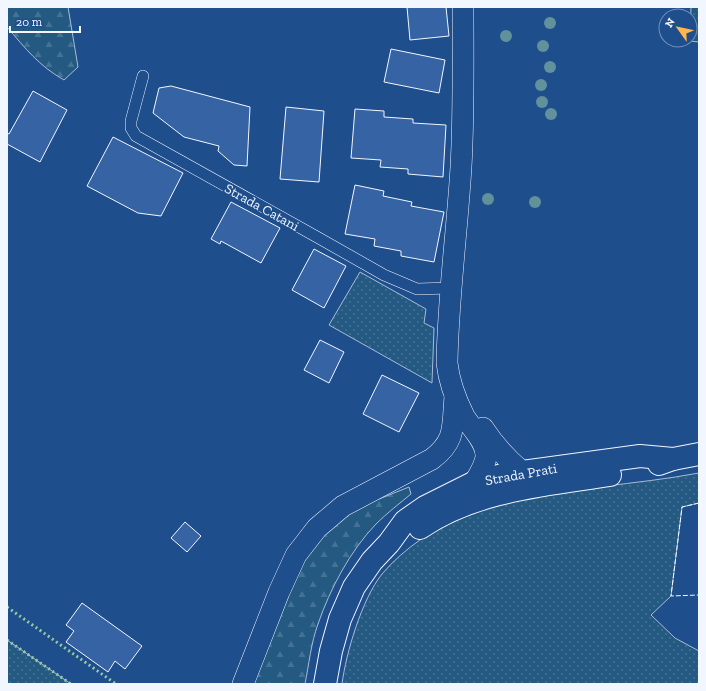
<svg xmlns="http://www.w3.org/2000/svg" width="706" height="691" viewBox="0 0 706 691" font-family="'Zilla Slab',serif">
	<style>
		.grass { fill: url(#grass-dots); stroke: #a8bbd7 }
		.forest { fill: url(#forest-firs); stroke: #a8bbd7 }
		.building { fill: #3563a3; stroke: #f2f6ff }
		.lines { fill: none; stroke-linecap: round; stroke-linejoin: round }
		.service-casing { stroke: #f2f6ff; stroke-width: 12 }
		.minor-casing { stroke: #f2f6ff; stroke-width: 22 }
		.tertiary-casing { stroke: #f2f6ff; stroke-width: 24 }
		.service { stroke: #1f4e8c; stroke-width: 11 }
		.minor { stroke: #1f4e8c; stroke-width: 21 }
		.tertiary { stroke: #1f4e8c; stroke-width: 22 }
		.hedge { stroke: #97c8a6; stroke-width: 3; stroke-dasharray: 2 3; stroke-linecap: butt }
		.fence { stroke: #f2f6ff; stroke-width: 1; stroke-dasharray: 5 2; stroke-linecap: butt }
		.tree { fill: #61919a }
		.labels { text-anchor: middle; stroke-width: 3; stroke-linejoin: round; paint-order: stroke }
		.street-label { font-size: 14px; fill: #f2f6ff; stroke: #1f4e8c }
	</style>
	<defs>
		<pattern id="grass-dots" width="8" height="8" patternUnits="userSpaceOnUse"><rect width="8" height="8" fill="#245a82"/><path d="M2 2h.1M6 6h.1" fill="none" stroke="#447295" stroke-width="1.8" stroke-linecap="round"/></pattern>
		<pattern id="forest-firs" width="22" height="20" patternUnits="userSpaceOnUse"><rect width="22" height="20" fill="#245a82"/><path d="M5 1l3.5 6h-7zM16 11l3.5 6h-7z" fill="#447295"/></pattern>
	</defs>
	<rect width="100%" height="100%" fill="#1f4e8c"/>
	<g class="grass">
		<polygon points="691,7 699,7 699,42 690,41"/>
		<polygon points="360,272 426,309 424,323 434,328 432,383 329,325"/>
		<path d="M699,473V503L682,507L671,596L651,615L675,638L699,651V684H342C346,653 362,599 382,574C404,548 436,527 467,514C479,509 493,507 505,503C569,487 635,485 699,473Z"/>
		<polygon points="7,640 71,684 7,684"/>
	</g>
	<g class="forest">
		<path d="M7,7H68L78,67L64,80C39,66 25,48 7,27Z"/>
		<path d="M409,487L411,494C399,504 387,513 376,524C350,551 330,589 318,624C311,643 309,664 305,684H253L284,600L304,558L325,531L374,495L379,499Z"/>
	</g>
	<g class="building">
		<polygon points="407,7 446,7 449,36 410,40"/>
		<polygon points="391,49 445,60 439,93 384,82"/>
		<polygon points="171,86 250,107 247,166 234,165 218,151 219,146 184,137 153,113 159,88"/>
		<polygon points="33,91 67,110 40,162 7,144 7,133 9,134"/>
		<polygon points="286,107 324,111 319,182 280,179"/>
		<polygon points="355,109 384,111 384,117 413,119 413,123 446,125 443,177 408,174 408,169 380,167 381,160 351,158"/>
		<polygon points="113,137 183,173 161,216 138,213 87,186"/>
		<polygon points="355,185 384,191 383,196 412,202 411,206 444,212 434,262 401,256 401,251 374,246 375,239 345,234"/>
		<polygon points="231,202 280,228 261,263 221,241 220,244 211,239"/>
		<polygon points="314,249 346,266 324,308 292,290"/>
		<polygon points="320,340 344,352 329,383 304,370"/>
		<polygon points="382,375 419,393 399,432 363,414"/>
		<polygon points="185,522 201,536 187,552 171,538"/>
		<polygon points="82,603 142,646 125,669 115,661 108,672 66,642 74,631 66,625"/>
	</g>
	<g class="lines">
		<g class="service-casing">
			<polyline id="service" points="143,76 131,121 131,128 136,136 317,237 384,275 417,289 450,288"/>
		</g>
		<g class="minor-casing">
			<g id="minor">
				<path d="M463,7C463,60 464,114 461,167C457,233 448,298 447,363C449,382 456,400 464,416C471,428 487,442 486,457C485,466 479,474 475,482"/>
				<path d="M483,428C494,445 506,458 521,471"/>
				<path d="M243,684L279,592L296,555L317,528L343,506L432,459C457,440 452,425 455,397"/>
			</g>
		</g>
		<g class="tertiary-casing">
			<g id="tertiary">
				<polyline points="659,464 673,459 699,454"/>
				<path d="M420,528C475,490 546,485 610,475"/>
				<polyline points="325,684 331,651 340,619 354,587 372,561 389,543 405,521 425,507 475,482 507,474 640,456 673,459"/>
			</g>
		</g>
		<use href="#service" class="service"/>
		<use href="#minor" class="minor"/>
		<use href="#tertiary" class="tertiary"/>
		<g class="hedge">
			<polyline points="7,607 116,684"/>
			<polyline points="7,640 71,684"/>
		</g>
		<polyline class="fence" points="699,503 682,507 671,596 699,595"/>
	</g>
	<g class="tree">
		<circle cx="550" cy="23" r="6"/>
		<circle cx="506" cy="36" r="6"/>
		<circle cx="543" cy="46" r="6"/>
		<circle cx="550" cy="67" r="6"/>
		<circle cx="541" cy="85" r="6"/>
		<circle cx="542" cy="102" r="6"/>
		<circle cx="551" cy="114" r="6"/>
		<circle cx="488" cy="199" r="6"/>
		<circle cx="535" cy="202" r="6"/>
	</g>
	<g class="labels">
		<g class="street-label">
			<text transform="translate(262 207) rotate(29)" y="5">Strada Catani</text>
			<text transform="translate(521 474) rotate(-10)" y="5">Strada Prati</text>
		</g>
	</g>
	<rect width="706" height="691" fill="none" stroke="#f2f6ff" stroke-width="16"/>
	<g transform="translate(678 28) rotate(303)"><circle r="19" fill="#1f4e8c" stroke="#7391ba"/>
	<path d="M0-3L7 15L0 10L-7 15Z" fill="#ffb74d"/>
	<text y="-6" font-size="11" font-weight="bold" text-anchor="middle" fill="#f2f6ff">N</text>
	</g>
	<path d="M10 26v6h70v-6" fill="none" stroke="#f2f6ff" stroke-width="2"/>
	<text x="16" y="26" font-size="12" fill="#f2f6ff" stroke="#1f4e8c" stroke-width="3" paint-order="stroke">20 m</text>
</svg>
